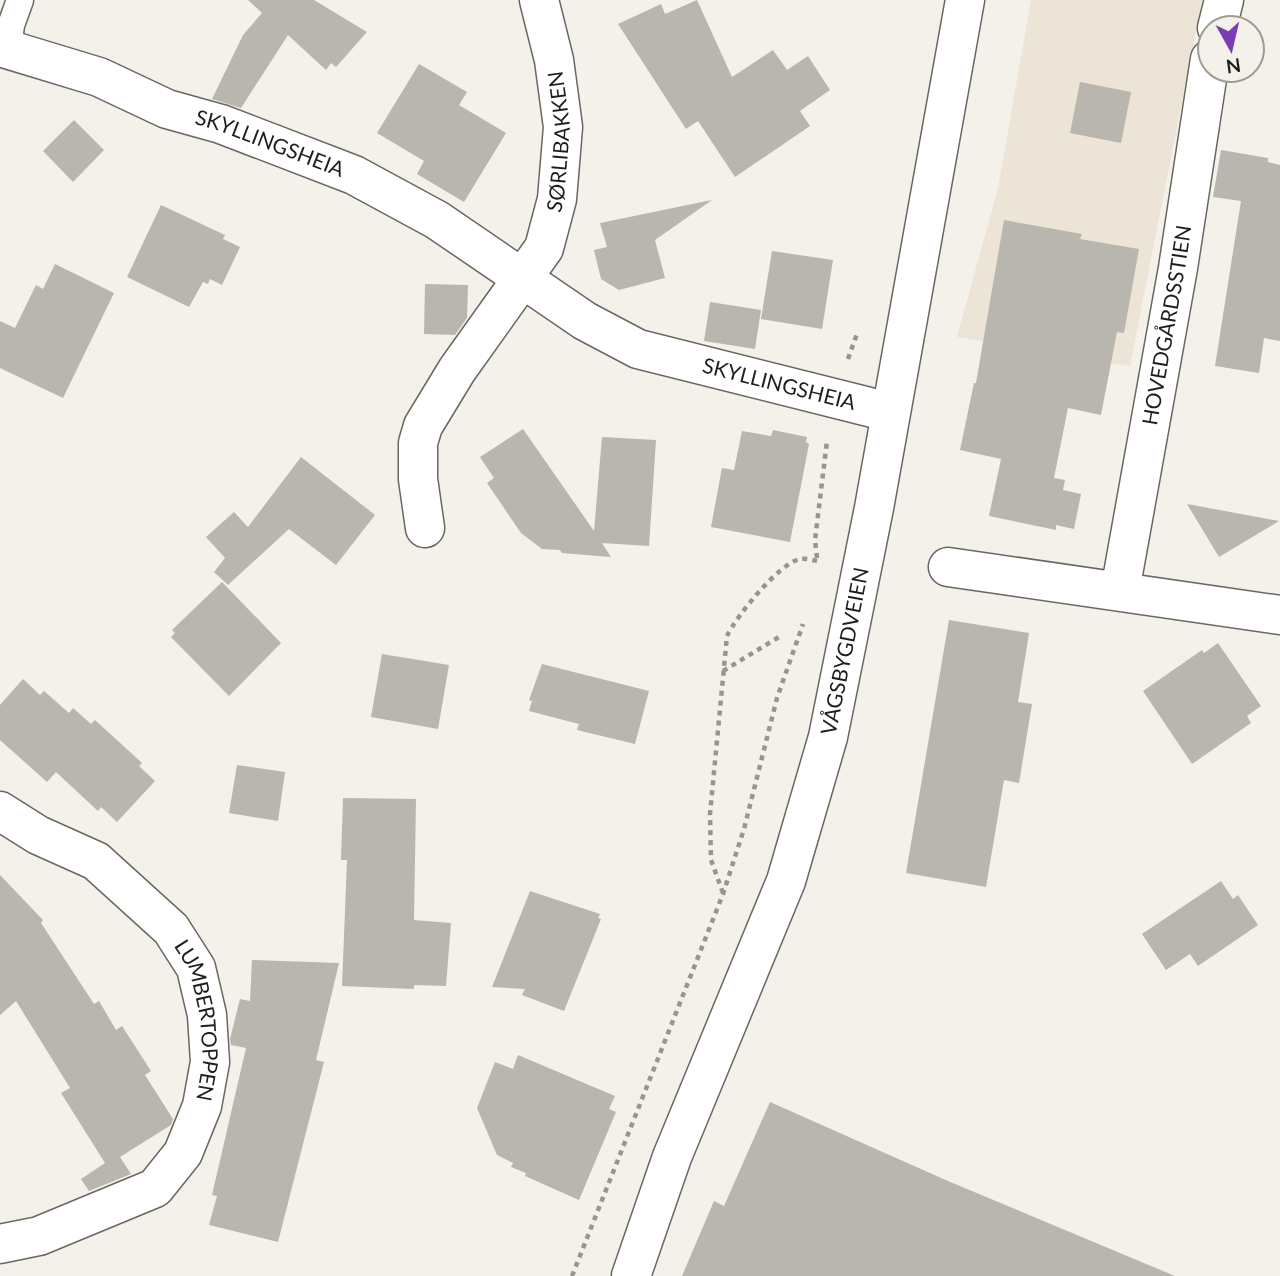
<svg xmlns="http://www.w3.org/2000/svg" width="1280" height="1276" viewBox="0 0 1280 1276" font-family="Lato,sans-serif">
	<style>
		.built { fill: #ece4d7 }
		.building { fill: #b9b5af }
		.lines { fill: none; stroke-linecap: round; stroke-linejoin: round }
		.service-casing { stroke: #6a6761; stroke-width: 29 }
		.minor-casing { stroke: #6a6761; stroke-width: 41 }
		.primary-casing { stroke: #6a6761; stroke-width: 41 }
		.path { stroke: #979590; stroke-width: 4.5; stroke-dasharray: 5 5; stroke-linecap: butt }
		.service { stroke: #fff; stroke-width: 26 }
		.minor { stroke: #fff; stroke-width: 38 }
		.primary { stroke: #fff; stroke-width: 38 }
		.labels { text-anchor: middle; stroke-width: 5; stroke-linejoin: round; paint-order: stroke }
		.street-label { font-size: 21px; fill: #1f1e1b; stroke: #f4f0ea }
	</style>
	<rect width="100%" height="100%" fill="#f4f0ea"/>
	<polygon class="built" points="1031,0 1202,0 1130,366 957,337 998,188"/>
	<g class="building">
		<polygon points="248,0 314,0 367,32 336,67 331,63 326,70 288,35 241,108 212,99 243,35 262,13"/>
		<polygon points="697,0 732,77 773,50 787,70 808,56 830,90 800,111 810,126 735,177 698,121 686,129 618,24 661,4 665,14"/>
		<polygon points="419,64 467,92 459,105 506,133 464,202 417,174 424,161 377,133"/>
		<polygon points="1080,82 1131,92 1121,143 1070,133"/>
		<polygon points="74,120 104,150 73,182 43,151"/>
		<polygon points="1221,150 1268,158 1268,162 1280,165 1280,341 1264,338 1259,373 1215,366 1241,201 1213,197"/>
		<polygon points="712,200 655,240 665,278 619,290 601,279 594,250 607,247 600,223"/>
		<polygon points="161,205 225,235 223,239 240,247 222,285 210,279 208,284 203,282 189,307 127,277"/>
		<polygon points="1004,220 1082,234 1080,239 1139,249 1124,333 1117,332 1101,415 1068,408 1054,478 1065,480 1063,490 1081,494 1074,529 1056,525 1056,530 989,516 1001,459 960,450 974,383 976,383"/>
		<polygon points="772,251 833,260 822,329 761,319"/>
		<polygon points="55,264 114,293 63,398 0,368 0,321 15,328 36,285 43,289"/>
		<polygon points="425,284 468,285 467,318 455,335 424,334"/>
		<polygon points="710,302 761,310 755,349 704,341"/>
		<polygon points="523,429 594,531 602,437 656,440 649,546 602,543 611,557 562,553 560,550 542,549 521,533 487,483 494,478 480,457"/>
		<polygon points="773,430 807,437 806,442 809,444 790,542 711,527 722,468 734,470 742,431 771,436"/>
		<polygon points="301,457 375,515 336,565 289,529 228,585 214,572 225,558 206,537 234,512 248,527"/>
		<polygon points="1187,504 1279,521 1219,557"/>
		<polygon points="222,582 281,643 229,696 171,637 175,633 172,630"/>
		<polygon points="949,620 1029,633 1018,702 1032,704 1019,783 1004,780 986,887 906,873"/>
		<polygon points="1218,643 1261,706 1247,716 1251,723 1192,764 1143,691 1202,650 1204,653"/>
		<polygon points="382,654 449,665 438,729 371,717"/>
		<polygon points="542,664 649,691 635,744 577,730 579,724 529,711 532,701 529,700"/>
		<polygon points="23,679 40,695 44,691 69,713 73,708 91,724 95,720 142,763 139,766 155,781 117,822 101,807 98,811 56,772 47,782 0,740 0,705"/>
		<polygon points="237,765 285,772 278,821 229,813"/>
		<polygon points="343,798 416,799 414,920 451,923 446,986 414,985 414,989 342,986 347,860 341,860"/>
		<polygon points="0,875 43,920 41,923 94,1004 99,1001 116,1030 122,1026 151,1071 145,1075 173,1119 171,1125 120,1157 131,1174 89,1191 81,1179 105,1163 61,1093 70,1088 16,1001 0,1015"/>
		<polygon points="1221,881 1233,899 1238,895 1258,925 1198,966 1190,954 1166,970 1142,934"/>
		<polygon points="530,891 600,914 598,918 601,919 564,1011 522,995 525,989 492,987"/>
		<polygon points="252,960 339,963 316,1060 324,1062 278,1242 209,1225 217,1196 212,1195 246,1048 231,1045 230,1039 240,999 250,1001"/>
		<polygon points="518,1055 615,1096 609,1109 616,1112 579,1200 525,1176 526,1173 511,1167 513,1163 497,1155 477,1108 495,1062 513,1069"/>
		<polygon points="770,1102 948,1181 1175,1276 682,1276 714,1201 724,1206"/>
	</g>
	<g class="lines">
		<g class="service-casing">
			<polyline id="service" points="8,50 11,25 20,0"/>
		</g>
		<g class="minor-casing">
			<g id="minor">
				<polyline points="1217,28 1224,0"/>
				<path id="s1" d="M0,47L99,77L167,109L221,124L354,175L437,220L585,321L638,349L889,412"/>
				<path id="s2" d="M425,528L418,479V443L423,426L457,370L544,248L557,199L563,127L554,60L539,0"/>
				<polyline points="948,567 1280,615"/>
				<path id="s3" d="M1120,591L1178,268L1210,59"/>
				<path id="s4" d="M0,811L38,835L96,861L171,929L196,968L207,1015L210,1062L202,1106L183,1153L155,1188L39,1236L0,1244"/>
			</g>
		</g>
		<g class="primary-casing">
			<g id="primary">
				<path id="s5" d="M631,1276L672,1157L786,881L828,737L874,508L965,0"/>
			</g>
		</g>
		<g class="path">
			<polyline points="848,359 858,331"/>
			<polyline points="817,558 815,540 827,441"/>
			<polyline points="723,671 779,637"/>
			<path d="M723,893L711,860L710,814L727,636C736,617 778,564 800,559C805,558 812,560 817,561"/>
			<polyline points="572,1276 723,894 744,829 777,698 803,624"/>
		</g>
		<use href="#service" class="service"/>
		<use href="#minor" class="minor"/>
		<use href="#primary" class="primary"/>
	</g>
	<g class="labels">
		<g class="street-label">
			<text dy="7" stroke="none"><textPath href="#s2" startOffset="427">SØRLIBAKKEN</textPath></text>
			<text dy="7" stroke="none"><textPath href="#s1" startOffset="287">SKYLLINGSHEIA</textPath></text>
			<text dy="7" stroke="none"><textPath href="#s3" startOffset="270">HOVEDGÅRDSSTIEN</textPath></text>
			<text dy="7" stroke="none"><textPath href="#s1" startOffset="856">SKYLLINGSHEIA</textPath></text>
			<text dy="7" stroke="none"><textPath href="#s5" startOffset="662">VÅGSBYGDVEIEN</textPath></text>
			<text dy="7" stroke="none"><textPath href="#s4" startOffset="308">LUMBERTOPPEN</textPath></text>
		</g>
	</g>
	<g transform="translate(1231 49) rotate(172)"><circle r="33" fill="#f4f0ea" stroke="#9f9c97" stroke-width="2"/>
	<path d="M0-5L12 26L0 18L-12 26Z" fill="#7b3cb1"/>
	<text y="-10" font-size="19" font-weight="bold" text-anchor="middle" fill="#1f1e1b">N</text>
	</g>
</svg>
